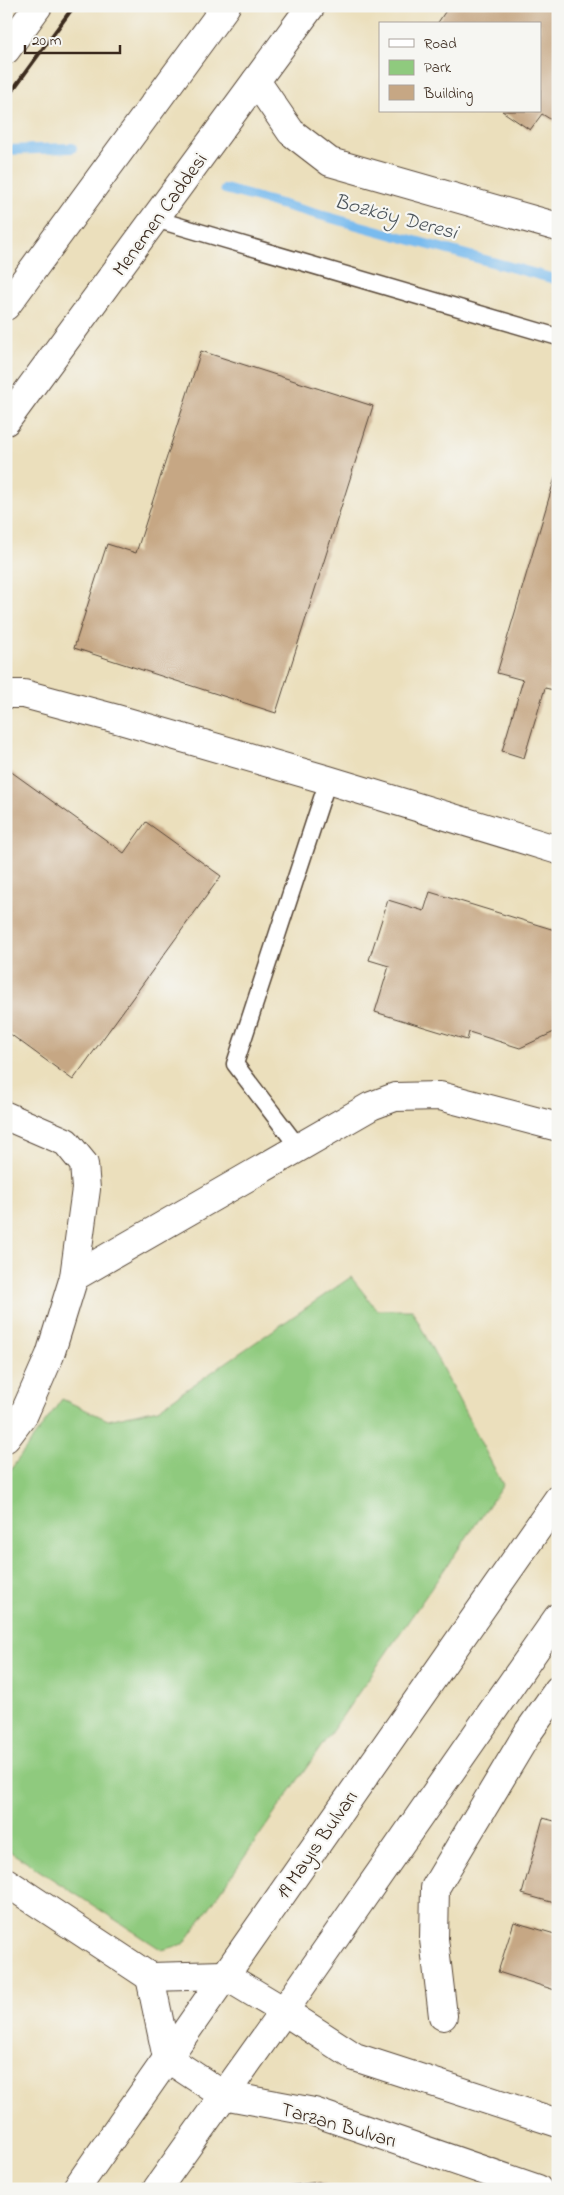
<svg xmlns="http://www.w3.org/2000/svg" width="564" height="2195" viewBox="0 0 564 2195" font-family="'Indie Flower',sans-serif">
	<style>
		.green { fill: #8fca7e; stroke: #657a4e }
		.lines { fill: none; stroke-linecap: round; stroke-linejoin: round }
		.stream { stroke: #79bbee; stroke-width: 10 }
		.building { fill: #c6a784 }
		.service-casing { stroke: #554536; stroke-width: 19 }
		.minor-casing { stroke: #554536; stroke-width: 30 }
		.secondary-casing { stroke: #554536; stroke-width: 30 }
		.service { stroke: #fff; stroke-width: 16 }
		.minor { stroke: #fff; stroke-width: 28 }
		.secondary { stroke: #fff; stroke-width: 28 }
		.rail { stroke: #3b2a1e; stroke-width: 4 }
		.labels { text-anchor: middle; stroke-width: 4.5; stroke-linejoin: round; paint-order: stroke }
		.street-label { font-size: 20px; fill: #3b2a1e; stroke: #f6f6f2 }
		.water-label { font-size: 21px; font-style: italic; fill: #4e565c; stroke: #f6f6f2 }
	</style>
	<rect width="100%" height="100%" fill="#f6f6f2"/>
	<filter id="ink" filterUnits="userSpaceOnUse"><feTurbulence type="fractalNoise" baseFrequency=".02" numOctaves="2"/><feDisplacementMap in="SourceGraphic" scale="10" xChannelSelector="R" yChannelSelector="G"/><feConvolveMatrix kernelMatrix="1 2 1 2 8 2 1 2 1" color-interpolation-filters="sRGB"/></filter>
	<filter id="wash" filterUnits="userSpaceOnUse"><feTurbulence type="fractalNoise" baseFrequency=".0096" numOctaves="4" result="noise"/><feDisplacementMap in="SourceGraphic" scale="20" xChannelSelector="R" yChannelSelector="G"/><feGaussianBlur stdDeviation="1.12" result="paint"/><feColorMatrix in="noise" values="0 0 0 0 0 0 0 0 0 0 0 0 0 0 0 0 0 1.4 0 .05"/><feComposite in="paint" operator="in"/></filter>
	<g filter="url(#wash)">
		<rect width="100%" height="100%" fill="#ebdfbc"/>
		<polygon class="green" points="351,1277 377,1310 412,1310 503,1485 184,1944 162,1950 6,1849 6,1476 62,1399 108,1420 158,1409"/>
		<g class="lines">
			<g class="stream">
				<polyline points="6,150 72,148"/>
				<polyline points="225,189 558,280"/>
			</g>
		</g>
		<g id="blocks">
			<g class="building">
				<polygon points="449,6 558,6 558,124 542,114 530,130 502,111 540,111 540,24 437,24"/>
				<polygon points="201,351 373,406 276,713 74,648 107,544 136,553"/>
				<polygon points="557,471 558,691 545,688 524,758 502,751 523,680 497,673"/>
				<polygon points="6,768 124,853 146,822 221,876 73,1080 6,1031"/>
				<polygon points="430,892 558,931 558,1019 554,1032 520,1048 469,1032 467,1040 375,1012 389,966 369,960 388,900 424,911"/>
				<polygon points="543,1818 558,1822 558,1904 522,1894"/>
				<polygon points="514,1922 558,1935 558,1991 498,1972"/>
				<polygon points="319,2182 338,2189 279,2189 285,2186"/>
			</g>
		</g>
	</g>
	<g filter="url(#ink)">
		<use href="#blocks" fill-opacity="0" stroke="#554536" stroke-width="1"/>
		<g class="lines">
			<g class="service-casing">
				<g id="service">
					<polyline points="155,219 558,337"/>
					<polyline points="299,1148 235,1064 328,780"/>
				</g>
			</g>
			<g class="minor-casing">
				<g id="minor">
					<polyline points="6,50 38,6"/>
					<polyline points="256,81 291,132 330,162 558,227"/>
					<polyline points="6,694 24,694 117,719 328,780 558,850"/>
					<polyline points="6,1116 66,1142 84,1164 86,1189 74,1277 50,1355 24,1414 6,1438"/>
					<polyline points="74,1277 371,1106 395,1097 440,1096 558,1127"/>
					<polyline points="6,1882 150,1977 224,1975"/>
					<polyline points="150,1977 167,2058"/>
					<polyline points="443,2016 434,1939 435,1888 529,1731 558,1690"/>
				</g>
			</g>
			<g class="secondary-casing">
				<g id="secondary">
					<polyline points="6,306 226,6"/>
					<polyline points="6,421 311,6"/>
					<polyline points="224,1975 284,2011 355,2057 558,2123"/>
					<polyline points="167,2058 223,2095 314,2112 538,2189"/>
					<polyline points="76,2189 558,1499"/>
					<polyline points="157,2189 284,2011 558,1617"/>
				</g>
			</g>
			<use href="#service" class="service"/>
			<use href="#minor" class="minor"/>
			<use href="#secondary" class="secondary"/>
			<polyline class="rail" points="6,99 74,6"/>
		</g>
	</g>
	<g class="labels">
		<g class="street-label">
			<text transform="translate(159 214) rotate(-54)" y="7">Menemen Caddesi</text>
			<text transform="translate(316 1844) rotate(-55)" y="7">19 Mayıs Bulvarı</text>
			<text transform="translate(339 2124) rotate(16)" y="7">Tarzan Bulvarı</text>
		</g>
		<g class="water-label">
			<text transform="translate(396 216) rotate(15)" y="7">Bozköy Deresi</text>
		</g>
	</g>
	<rect width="564" height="2195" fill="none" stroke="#f6f6f2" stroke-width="25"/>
	<rect x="379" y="22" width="162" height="90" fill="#f6f6f2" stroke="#aba49d"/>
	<rect x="389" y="39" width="25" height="8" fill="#ffffff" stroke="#aba49d"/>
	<text x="424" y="48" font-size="15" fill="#3b2a1e">Road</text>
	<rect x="389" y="60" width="25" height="15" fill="#8fca7e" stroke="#aba49d"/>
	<text x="424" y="72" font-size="15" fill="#3b2a1e">Park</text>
	<rect x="389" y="85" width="25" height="15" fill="#c6a784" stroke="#aba49d"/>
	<text x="424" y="98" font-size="15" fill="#3b2a1e">Building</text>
	<path d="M25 45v8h95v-8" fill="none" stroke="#3b2a1e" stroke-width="2.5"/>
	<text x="32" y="45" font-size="15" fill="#3b2a1e" stroke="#f6f6f2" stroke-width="4" paint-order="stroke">20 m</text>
</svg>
